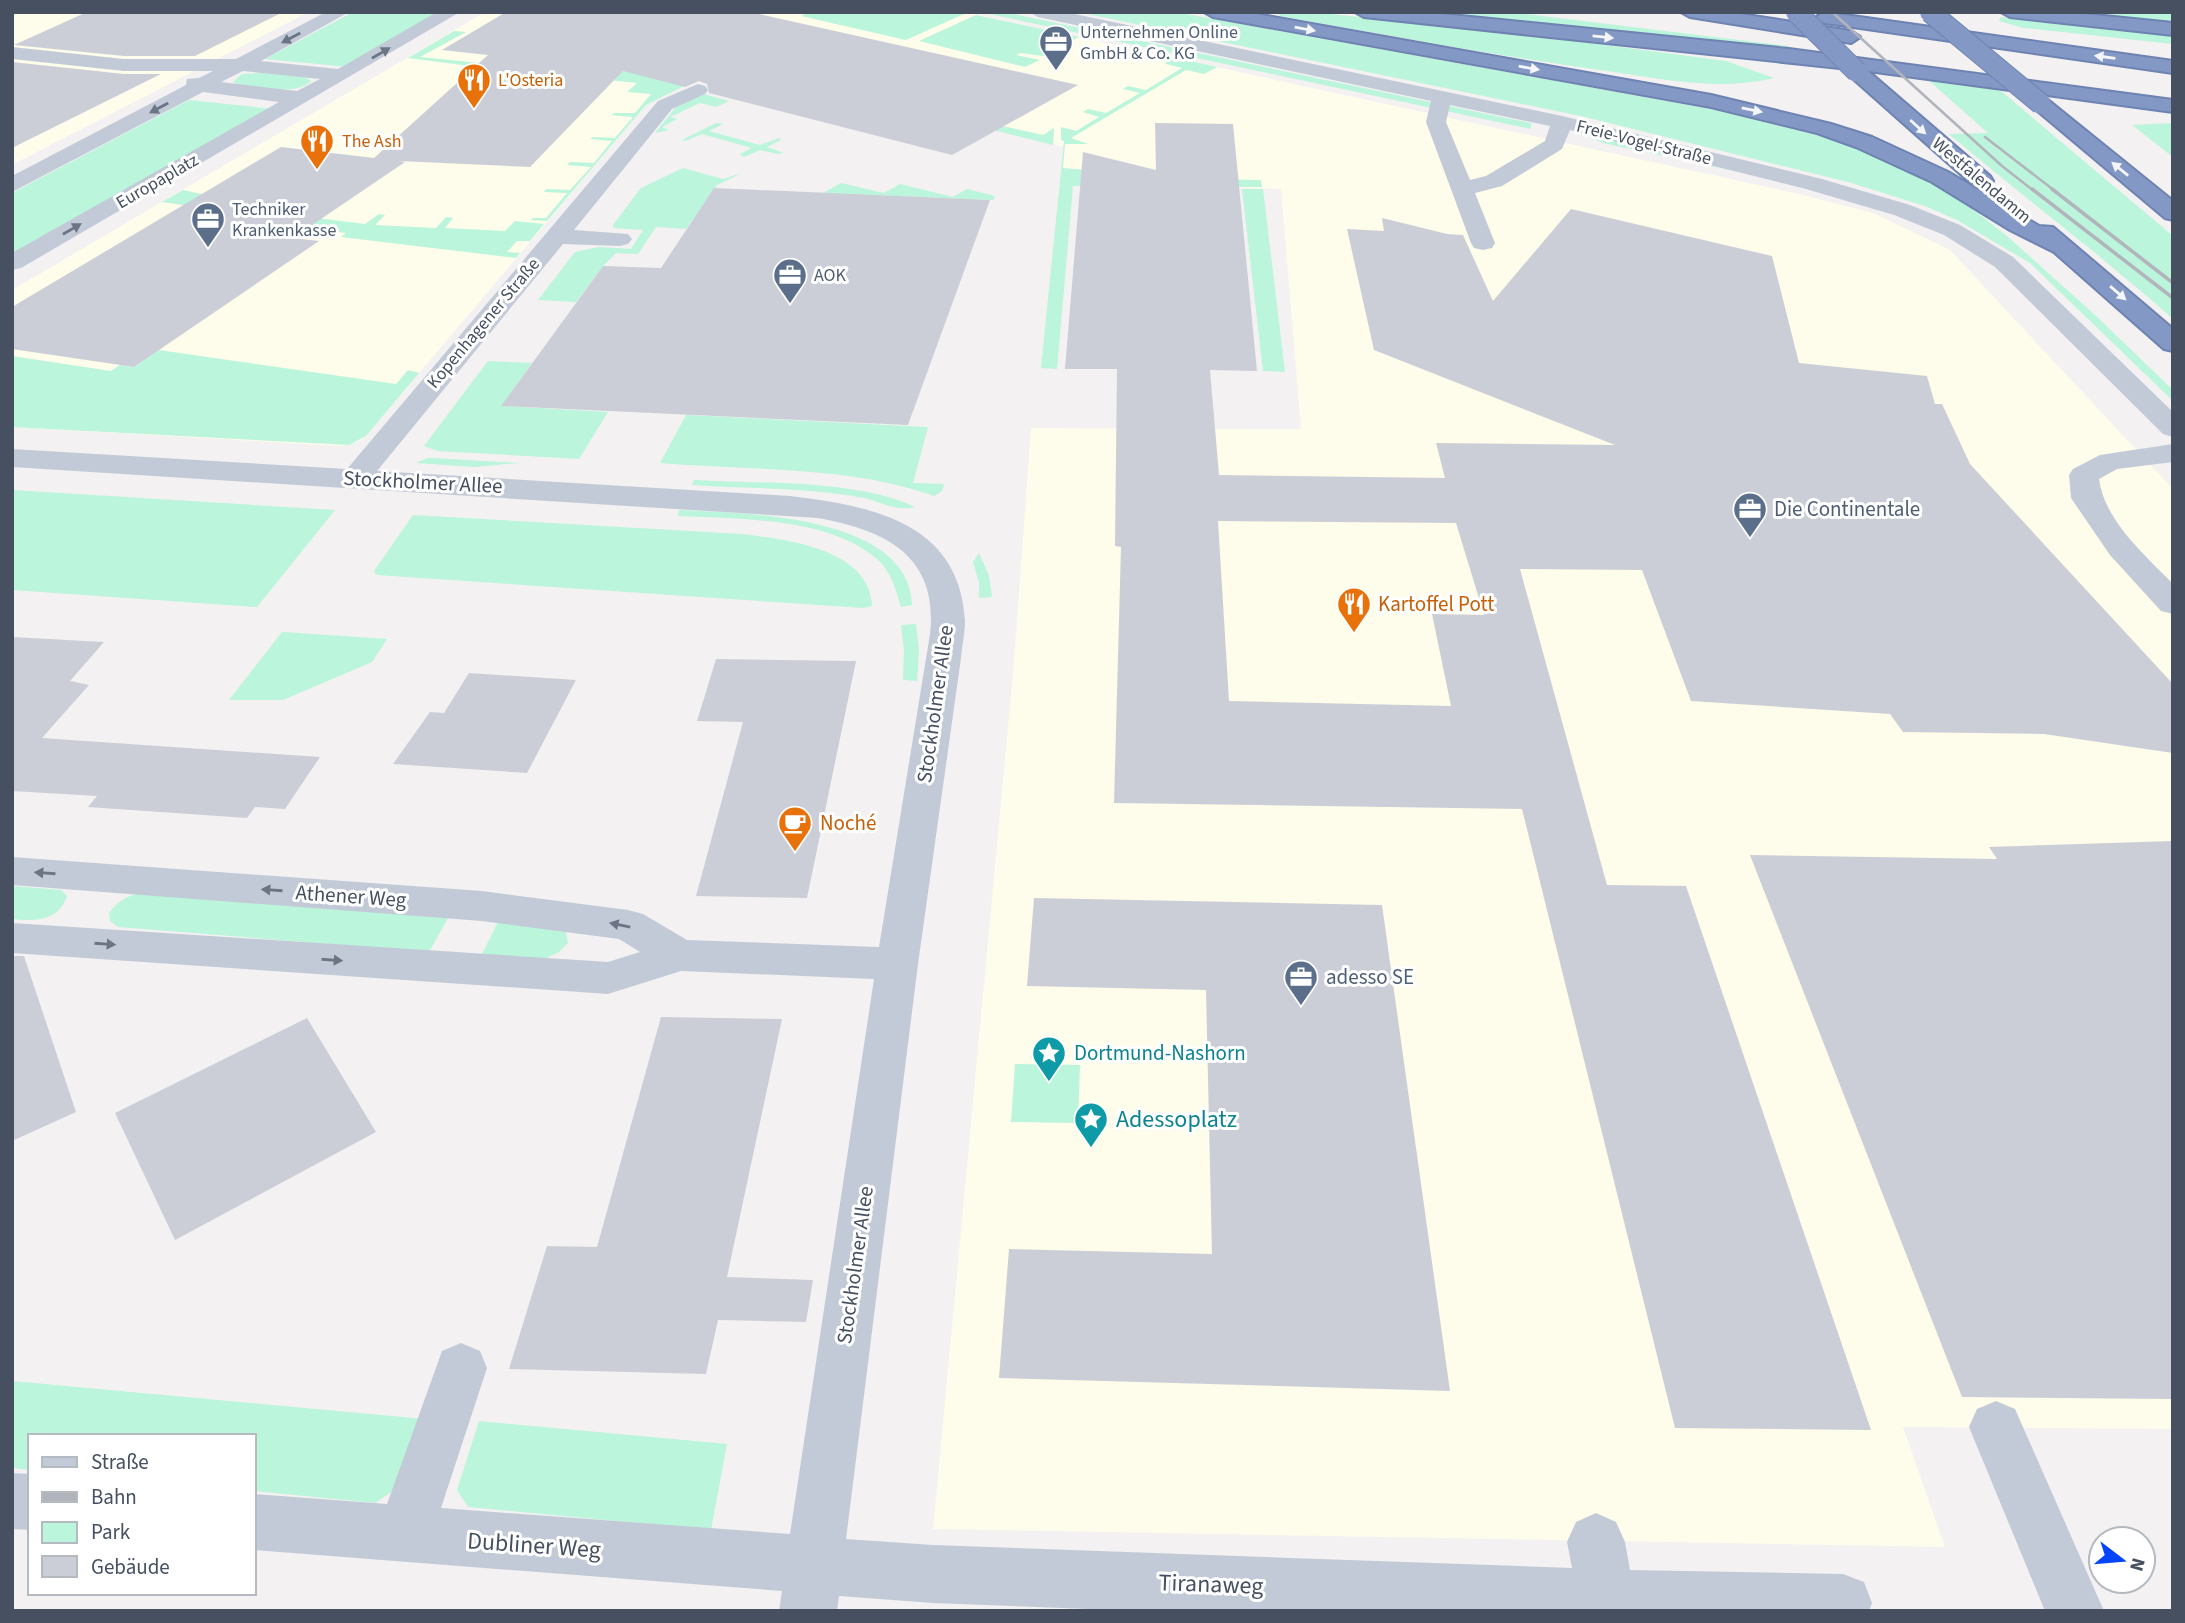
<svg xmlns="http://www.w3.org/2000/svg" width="2185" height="1623" viewBox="0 0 2185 1623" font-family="'Source Sans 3',sans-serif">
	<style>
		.commercial { fill: #fefcea }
		.green { fill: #bbf5db }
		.building { fill: #ccced7; fill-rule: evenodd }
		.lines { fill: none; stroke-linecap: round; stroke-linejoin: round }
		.highway-casing { stroke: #6e83b1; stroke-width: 4 }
		.minor { fill: #c3cad7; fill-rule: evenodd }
		.highway { fill: #8398c5; fill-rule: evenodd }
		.rail-far1 { stroke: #b2b4bc; stroke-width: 2.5 }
		.rail { stroke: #b2b4bc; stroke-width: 3.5 }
		.highway-bridge-casing { stroke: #6e83b1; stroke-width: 22; stroke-linecap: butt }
		.highway-bridge { stroke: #8398c5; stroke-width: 20 }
		.oneway { fill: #f3f5f9 }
		.oneway2 { fill: #6c7584 }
		.labels { text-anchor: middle; stroke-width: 6; stroke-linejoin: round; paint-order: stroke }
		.far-service-label { font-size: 18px; fill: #4e5e75; stroke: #fff; text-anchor: start }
		.far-food-label { font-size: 18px; fill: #c56008; stroke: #fff; text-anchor: start }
		.far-street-label { font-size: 18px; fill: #465061; stroke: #fff }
		.street-label { font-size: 21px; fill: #465061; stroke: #fff }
		.service-label { font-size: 21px; fill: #4e5e75; stroke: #fff; text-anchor: start }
		.food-label { font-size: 21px; fill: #c56008; stroke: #fff; text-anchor: start }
		.culture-label { font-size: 21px; fill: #0d838f; stroke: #fff; text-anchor: start }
		.near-culture-label { font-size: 24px; fill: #0d838f; stroke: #fff; text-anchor: start }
		.near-street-label { font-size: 24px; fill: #465061; stroke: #fff }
	</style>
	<rect width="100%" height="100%" fill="#f3f1f1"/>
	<g class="commercial">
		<polygon points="12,12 309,12 12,165"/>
		<polygon points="485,12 964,12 1795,193 1873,213 1950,250 2173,489 2173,1429 1903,1427 1945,1547 933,1529 1013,673 1031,428 1301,429 1281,189 1061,184 1064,147 670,49 684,86 646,105 366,436 358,442 341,446 12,427 12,290"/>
	</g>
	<g class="green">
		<polygon points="353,12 445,12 349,67 265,59"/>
		<polygon points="809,12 831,14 836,12 966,13 906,40 801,16"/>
		<polygon points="980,12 1004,12 1501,117 1531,123 1531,129"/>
		<polygon points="1078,12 1175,12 1716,110 1840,141 1912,169 1970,207 2007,236 2095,315 2173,390 2173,401 2030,263 1957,220 1925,206 1848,182 1585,117"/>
		<path d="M1282,12H1312L1537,36L1726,61L1774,78C1717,92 1657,78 1600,70C1493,55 1386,35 1279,16Z"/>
		<polygon points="1411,12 1509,12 1788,46 1793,52"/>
		<polygon points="2070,12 2173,12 2173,23"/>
		<polygon points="976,15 1079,37 1051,51 1063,55 1057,58 1021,53 1016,55 1040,60 1025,67 919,41"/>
		<polygon points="2001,17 2173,35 2173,44 2024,28 1999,21"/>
		<polygon points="454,31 466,32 420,57 568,72 476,66 464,74 460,73 470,66 408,58"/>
		<polygon points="645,44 684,86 646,105 547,221 531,220 533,218 546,218 567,193 544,192 546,189 570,190 591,167 567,165 570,162 594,163 612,141 590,139 593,137 615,138 633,117 611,115 614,113 635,113 651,94 627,92 637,83 581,77"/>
		<polygon points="1167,56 1217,67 1204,74 1186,70 1071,138 1088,144 1065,144 1063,168 1191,179 1261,180 1262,187 1073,186 1057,369 1041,368 1064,141 1061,140 1061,127 1076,131 1099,117 1083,112 1088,109 1106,113 1140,93 1123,89 1128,86 1146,90 1182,68 1166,64"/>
		<path d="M260,73L305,77L311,81C301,95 247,90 233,82L242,74Z"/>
		<polygon points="764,73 1043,135 1054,128 1053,145"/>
		<path d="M1926,78L1979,84L2001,91L2173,236V319C2100,254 2023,197 1949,134L1988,133Z"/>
		<polygon points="703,94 729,101 716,107 700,103 670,117 677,119 662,127 669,130 655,133 676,107"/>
		<polygon points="189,100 274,109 12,258 12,193"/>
		<polygon points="716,123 723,124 709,131 760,145 779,138 781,140 767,147 784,153 778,154 760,150 744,157 740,154 752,148 702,134 685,141 682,140"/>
		<polygon points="2173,123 2173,157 2132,125"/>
		<polygon points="1577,131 1777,180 1603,143"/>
		<polygon points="683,168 723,179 742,173 717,185 686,229 656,227 638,254 616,253 603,266 576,302 538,300 575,252 599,247 631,249 643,230 613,228 613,225 641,188"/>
		<polygon points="841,183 884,193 900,184 953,197 967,189 995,196 993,200 823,193"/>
		<polygon points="1242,189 1263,189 1285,372 1263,371"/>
		<polygon points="183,190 309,217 365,224 379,214 385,215 375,225 436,228 446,217 453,218 445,228 505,231 515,221 544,224 530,241 517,241 507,252 520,253 516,258 341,237 346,233 195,213 183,205 162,202"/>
		<polygon points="159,350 396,384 408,370 419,373 366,436 349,445 12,427 12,356 111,371 120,365 134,367"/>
		<polygon points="488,361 532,363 502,406 608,412 579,459 438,451 424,446"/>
		<path d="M686,415L928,427L913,483L944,484L942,491L934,496C847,465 751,471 660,463Z"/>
		<polygon points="427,458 433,458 520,463 474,467 416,463"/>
		<path d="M694,480C761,484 854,479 915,507C898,512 881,502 864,498C808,487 748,489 692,485Z"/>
		<polygon points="12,490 335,510 257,607 12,590"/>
		<path d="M679,510C741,513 910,514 912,605L901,607C896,590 891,571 877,559C828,517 739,519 678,516Z"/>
		<path d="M413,515L741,534C783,539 870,548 872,606L863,608L376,575L374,571Z"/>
		<polygon points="979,553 989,576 992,597 979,598 979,583 973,562"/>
		<polygon points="916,624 919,649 917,681 903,680 904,650 901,625"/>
		<polygon points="282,632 387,639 372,662 283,700 229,700"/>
		<path d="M12,886L61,890L67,896C58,922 35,921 12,919Z"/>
		<path d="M141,893L448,918L429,952L118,927L110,921L109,913C118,901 126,896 141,893Z"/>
		<polygon points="498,922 566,932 568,943 559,952 545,959 482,954"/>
		<polygon points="1015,1064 1080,1065 1078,1123 1011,1122"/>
		<polygon points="12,1381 424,1419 400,1486 375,1503 254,1491 254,1436 30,1436 30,1470 12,1468"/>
		<polygon points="479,1421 727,1444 711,1530 468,1507 457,1490"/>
	</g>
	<g class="building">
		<polygon points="87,12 283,12 195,56 124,56 14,45"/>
		<polygon points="506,12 750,12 1078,85 952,155 709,93 707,84 699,81 685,87 623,71 530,167 399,161 405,162 293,238 319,241 134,367 12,349 12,307 281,147 374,158 488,55 442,50"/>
		<polygon points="12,62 124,74 161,74 12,148"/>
		<path d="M1155,123L1233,124L1257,371L1210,370L1219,475L1445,478L1436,443L1615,445L1374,350L1347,229L1384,231L1382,218L1447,234L1463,235L1493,301L1571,209L1772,256L1799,363L1927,376L1935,404H1942L1970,464L2173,684V753L2044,734L1903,732L1890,714L1691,701L1642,570L1520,569L1607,885L1686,886L1871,1430L1675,1428L1522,809L1114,803L1121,547L1115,546L1117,369H1065L1083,152L1156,170ZM1218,521L1456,523L1484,615L1432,614L1451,706L1229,701Z"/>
		<polygon points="714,188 990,200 908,425 501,406 603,266 661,268"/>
		<polygon points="12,637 104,642 70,681 89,685 42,738 320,757 285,809 255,807 247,818 88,807 97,796 12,791"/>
		<polygon points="716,659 856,661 807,898 696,896 743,722 697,721"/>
		<polygon points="469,673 576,680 527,773 393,764 430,712 444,713"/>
		<polygon points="2173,841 2173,1399 1962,1397 1750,855 1997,859 1989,847"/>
		<polygon points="1034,898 1382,905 1450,1391 999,1378 1009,1249 1212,1254 1206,990 1027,986"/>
		<polygon points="12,956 24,956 76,1112 12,1141"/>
		<polygon points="661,1017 782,1019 727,1277 813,1280 806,1322 718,1320 706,1374 509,1369 547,1246 597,1247"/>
		<polygon points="307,1018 376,1132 175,1240 115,1113"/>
	</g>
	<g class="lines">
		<g class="highway-casing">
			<g id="highway">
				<polygon points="1204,12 1245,12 1711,95 1831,124 1872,137 1948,172 2039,226 2053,227 2173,329 2173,351 2164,349 2054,252 2010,230 1932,182 1856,147 1817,133 1711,107 1213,17"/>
				<polygon points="1355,12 1421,12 1789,49 2173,100 2173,112 1868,71 1990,176 1993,181 1990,186 1974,186 1850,76 1847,72 1849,69 1364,17"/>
				<polygon points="1681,12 1727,12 1851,31 1860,37 1851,43 1690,17"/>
				<polygon points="1824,12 2173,61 2173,73 1818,22 1815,18"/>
				<polygon points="2001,12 2065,12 2173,23 2173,35 2010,17"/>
				<polygon points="2041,98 2048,100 2173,201 2173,220 2165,218 2034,108 2031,104 2034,100"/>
			</g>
		</g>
		<g class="minor">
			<path d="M326,12H349L261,61L338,69L437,12H460L21,268L12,270V253L279,102L203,92L12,192V176L186,85L187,79L199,78L213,71H124L12,59V47L124,59H236ZM243,71L320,79L297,91L221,82Z"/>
			<path d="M1029,12H1065L1562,116L1822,179L1910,205L1960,225L2013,257L2173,412V437L2163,434L1995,267L1944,235L1894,215L1806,189L1570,130L1562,149L1502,186L1475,193L1495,243L1492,248L1483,250L1474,248L1471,243L1426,122L1431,101L1038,17ZM1450,105L1550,126L1545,141L1486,176L1470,180L1446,122Z"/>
			<path d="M698,84L705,86L708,90L705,94L672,109L574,230L628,234L632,239L628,244L620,246L563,244L377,471L790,496C870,506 959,521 965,620C965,633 962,646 961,658L918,964L846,1539L933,1545L1572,1568L1567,1542L1576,1522L1596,1513L1616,1522L1625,1542L1630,1570L1843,1574L1864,1582L1872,1603L1869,1611H1141L933,1603L839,1596L837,1611H779L782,1591L254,1550V1494L387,1504L442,1351L461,1343L480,1351L487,1368L441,1508L790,1534L874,979L681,971L608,994L12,953V923L608,962L640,952L619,939L482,921L12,885V857L482,891L628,910L643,914L687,940L879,947L930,634C939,555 884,530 818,518L12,467V449L347,469L658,101Z"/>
			<path d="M2173,444V462L2117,469L2099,479C2104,520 2145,555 2173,584V614L2161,611L2110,555L2071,498L2069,475L2073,469L2100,455Z"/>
			<polygon points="1996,1401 2015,1409 2104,1611 2045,1611 1969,1427 1977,1409"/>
			<polygon points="12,1473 30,1474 30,1530 12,1529"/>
		</g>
		<use href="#highway" class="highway"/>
		<g class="rail-far1">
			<polyline points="1832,12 2002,166 2034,191"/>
			<polyline points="1985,137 2055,191"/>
		</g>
		<g class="rail">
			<polyline points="2032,189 2173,298"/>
			<polyline points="2052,189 2173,283"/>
		</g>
		<g class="highway-bridge-casing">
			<g id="highway-bridge">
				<polyline points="1796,12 1857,72"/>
				<polyline points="1930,12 2041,104"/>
			</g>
		</g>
		<use href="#highway-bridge" class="highway-bridge"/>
	</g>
	<defs><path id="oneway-solid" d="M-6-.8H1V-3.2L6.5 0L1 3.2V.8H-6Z" transform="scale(1.75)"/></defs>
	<g class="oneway">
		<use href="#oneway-solid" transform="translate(1305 29) rotate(10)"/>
		<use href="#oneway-solid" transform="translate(1603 37) rotate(6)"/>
		<use href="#oneway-solid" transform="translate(2105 57) rotate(-172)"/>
		<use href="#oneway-solid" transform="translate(1529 68) rotate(10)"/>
		<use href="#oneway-solid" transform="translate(1752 110) rotate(12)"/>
		<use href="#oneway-solid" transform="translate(1918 127) rotate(42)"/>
		<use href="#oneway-solid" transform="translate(2120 169) rotate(-141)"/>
		<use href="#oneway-solid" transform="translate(2118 293) rotate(41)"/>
	</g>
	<g class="oneway2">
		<use href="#oneway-solid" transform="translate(291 38) rotate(152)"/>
		<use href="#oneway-solid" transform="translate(381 53) rotate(-30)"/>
		<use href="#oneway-solid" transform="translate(159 108) rotate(152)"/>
		<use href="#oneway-solid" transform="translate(72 229) rotate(-30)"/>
		<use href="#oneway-solid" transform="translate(45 873) rotate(-176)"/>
		<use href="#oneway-solid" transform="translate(272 890) rotate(-176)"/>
		<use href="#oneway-solid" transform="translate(620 925) rotate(-168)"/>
		<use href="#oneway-solid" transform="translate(105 944) rotate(4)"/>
		<use href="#oneway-solid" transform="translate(332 960) rotate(4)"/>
	</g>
	<defs>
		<g id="office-pin" transform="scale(1.75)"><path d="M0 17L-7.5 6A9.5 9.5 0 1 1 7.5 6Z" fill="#5c6f8a" stroke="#fff"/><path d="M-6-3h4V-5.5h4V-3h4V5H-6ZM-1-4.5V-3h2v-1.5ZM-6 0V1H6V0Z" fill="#fff"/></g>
		<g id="restaurant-pin" transform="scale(1.75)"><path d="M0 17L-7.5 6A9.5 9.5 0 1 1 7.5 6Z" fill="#e8710a" stroke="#fff"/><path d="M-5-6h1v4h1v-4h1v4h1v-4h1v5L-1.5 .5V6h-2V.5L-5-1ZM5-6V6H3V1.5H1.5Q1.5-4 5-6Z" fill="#fff"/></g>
		<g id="cafe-pin" transform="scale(1.75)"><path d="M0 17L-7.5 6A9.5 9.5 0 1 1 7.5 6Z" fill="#e8710a" stroke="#fff"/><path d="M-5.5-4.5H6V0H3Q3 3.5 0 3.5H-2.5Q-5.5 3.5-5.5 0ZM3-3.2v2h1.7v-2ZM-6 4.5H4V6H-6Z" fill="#fff"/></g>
		<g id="sight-pin" transform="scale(1.75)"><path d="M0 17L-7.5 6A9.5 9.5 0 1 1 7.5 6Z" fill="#0f9aa8" stroke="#fff"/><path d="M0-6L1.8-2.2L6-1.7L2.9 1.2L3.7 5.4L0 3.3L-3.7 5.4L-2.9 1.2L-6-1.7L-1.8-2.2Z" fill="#fff"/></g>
	</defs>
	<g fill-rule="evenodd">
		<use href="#office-pin" x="1056" y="42"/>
		<use href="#restaurant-pin" x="474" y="80"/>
		<use href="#restaurant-pin" x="317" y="141"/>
		<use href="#office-pin" x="208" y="219"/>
		<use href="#office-pin" x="790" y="275"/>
		<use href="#office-pin" x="1750" y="509"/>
		<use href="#restaurant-pin" x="1354" y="604"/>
		<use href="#cafe-pin" x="795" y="823"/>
		<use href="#office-pin" x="1301" y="977"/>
		<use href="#sight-pin" x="1049" y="1053"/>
		<use href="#sight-pin" x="1091" y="1119"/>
	</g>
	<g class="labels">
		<g class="far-service-label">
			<text x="1080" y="38">Unternehmen Online<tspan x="1080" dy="21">GmbH &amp; Co. KG</tspan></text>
			<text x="232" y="215">Techniker<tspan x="232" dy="21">Krankenkasse</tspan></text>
			<text x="814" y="281">AOK</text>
		</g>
		<g class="far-food-label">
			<text x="498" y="86">L'Osteria</text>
			<text x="342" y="147">The Ash</text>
		</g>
		<g class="far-street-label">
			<text transform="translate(1644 142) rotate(14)" y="6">Freie-Vogel-Straße</text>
			<text transform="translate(1982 180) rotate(40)" y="6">Westfalendamm</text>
			<text transform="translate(157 181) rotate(-30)" y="6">Europaplatz</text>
			<text transform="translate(483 323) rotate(-50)" y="6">Kopenhagener Straße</text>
		</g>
		<g class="street-label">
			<text transform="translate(423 482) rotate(3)" y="7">Stockholmer Allee</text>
			<text transform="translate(935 704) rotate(-82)" y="7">Stockholmer Allee</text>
			<text transform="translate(351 896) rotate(4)" y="7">Athener Weg</text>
			<text transform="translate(855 1265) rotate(-82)" y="7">Stockholmer Allee</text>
		</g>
		<g class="service-label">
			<text x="1774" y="516">Die Continentale</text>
			<text x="1326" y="984">adesso SE</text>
		</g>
		<g class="food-label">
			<text x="1378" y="611">Kartoffel Pott</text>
			<text x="820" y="830">Noché</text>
		</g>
		<g class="culture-label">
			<text x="1074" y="1060">Dortmund-Nashorn</text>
		</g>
		<g class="near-culture-label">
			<text x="1116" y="1127">Adessoplatz</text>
		</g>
		<g class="near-street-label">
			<text transform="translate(534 1545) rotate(4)" y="8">Dubliner Weg</text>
			<text transform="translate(1211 1584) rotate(2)" y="8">Tiranaweg</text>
		</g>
	</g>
	<rect width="2185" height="1623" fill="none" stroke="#465061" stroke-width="28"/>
	<rect x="28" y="1434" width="228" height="161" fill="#ffffff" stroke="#b5b9c0" stroke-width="2"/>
	<rect x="42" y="1457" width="35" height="10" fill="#c3cad7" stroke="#b5b9c0" stroke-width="2"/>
	<text x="91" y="1469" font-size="21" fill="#465061">Straße</text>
	<rect x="42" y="1492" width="35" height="10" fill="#b2b4bc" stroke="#b5b9c0" stroke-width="2"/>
	<text x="91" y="1504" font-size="21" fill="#465061">Bahn</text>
	<rect x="42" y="1522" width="35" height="21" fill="#bbf5db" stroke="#b5b9c0" stroke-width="2"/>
	<text x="91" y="1539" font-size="21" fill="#465061">Park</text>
	<rect x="42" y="1556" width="35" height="21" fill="#ccced7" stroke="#b5b9c0" stroke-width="2"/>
	<text x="91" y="1574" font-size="21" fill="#465061">Gebäude</text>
	<g transform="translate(2122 1560) rotate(106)"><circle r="33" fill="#ffffff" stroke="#b5b9c0" stroke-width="2"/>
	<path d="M0-5L12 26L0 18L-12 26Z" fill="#0445fa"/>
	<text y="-10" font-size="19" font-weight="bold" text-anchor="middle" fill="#465061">N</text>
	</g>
</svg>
